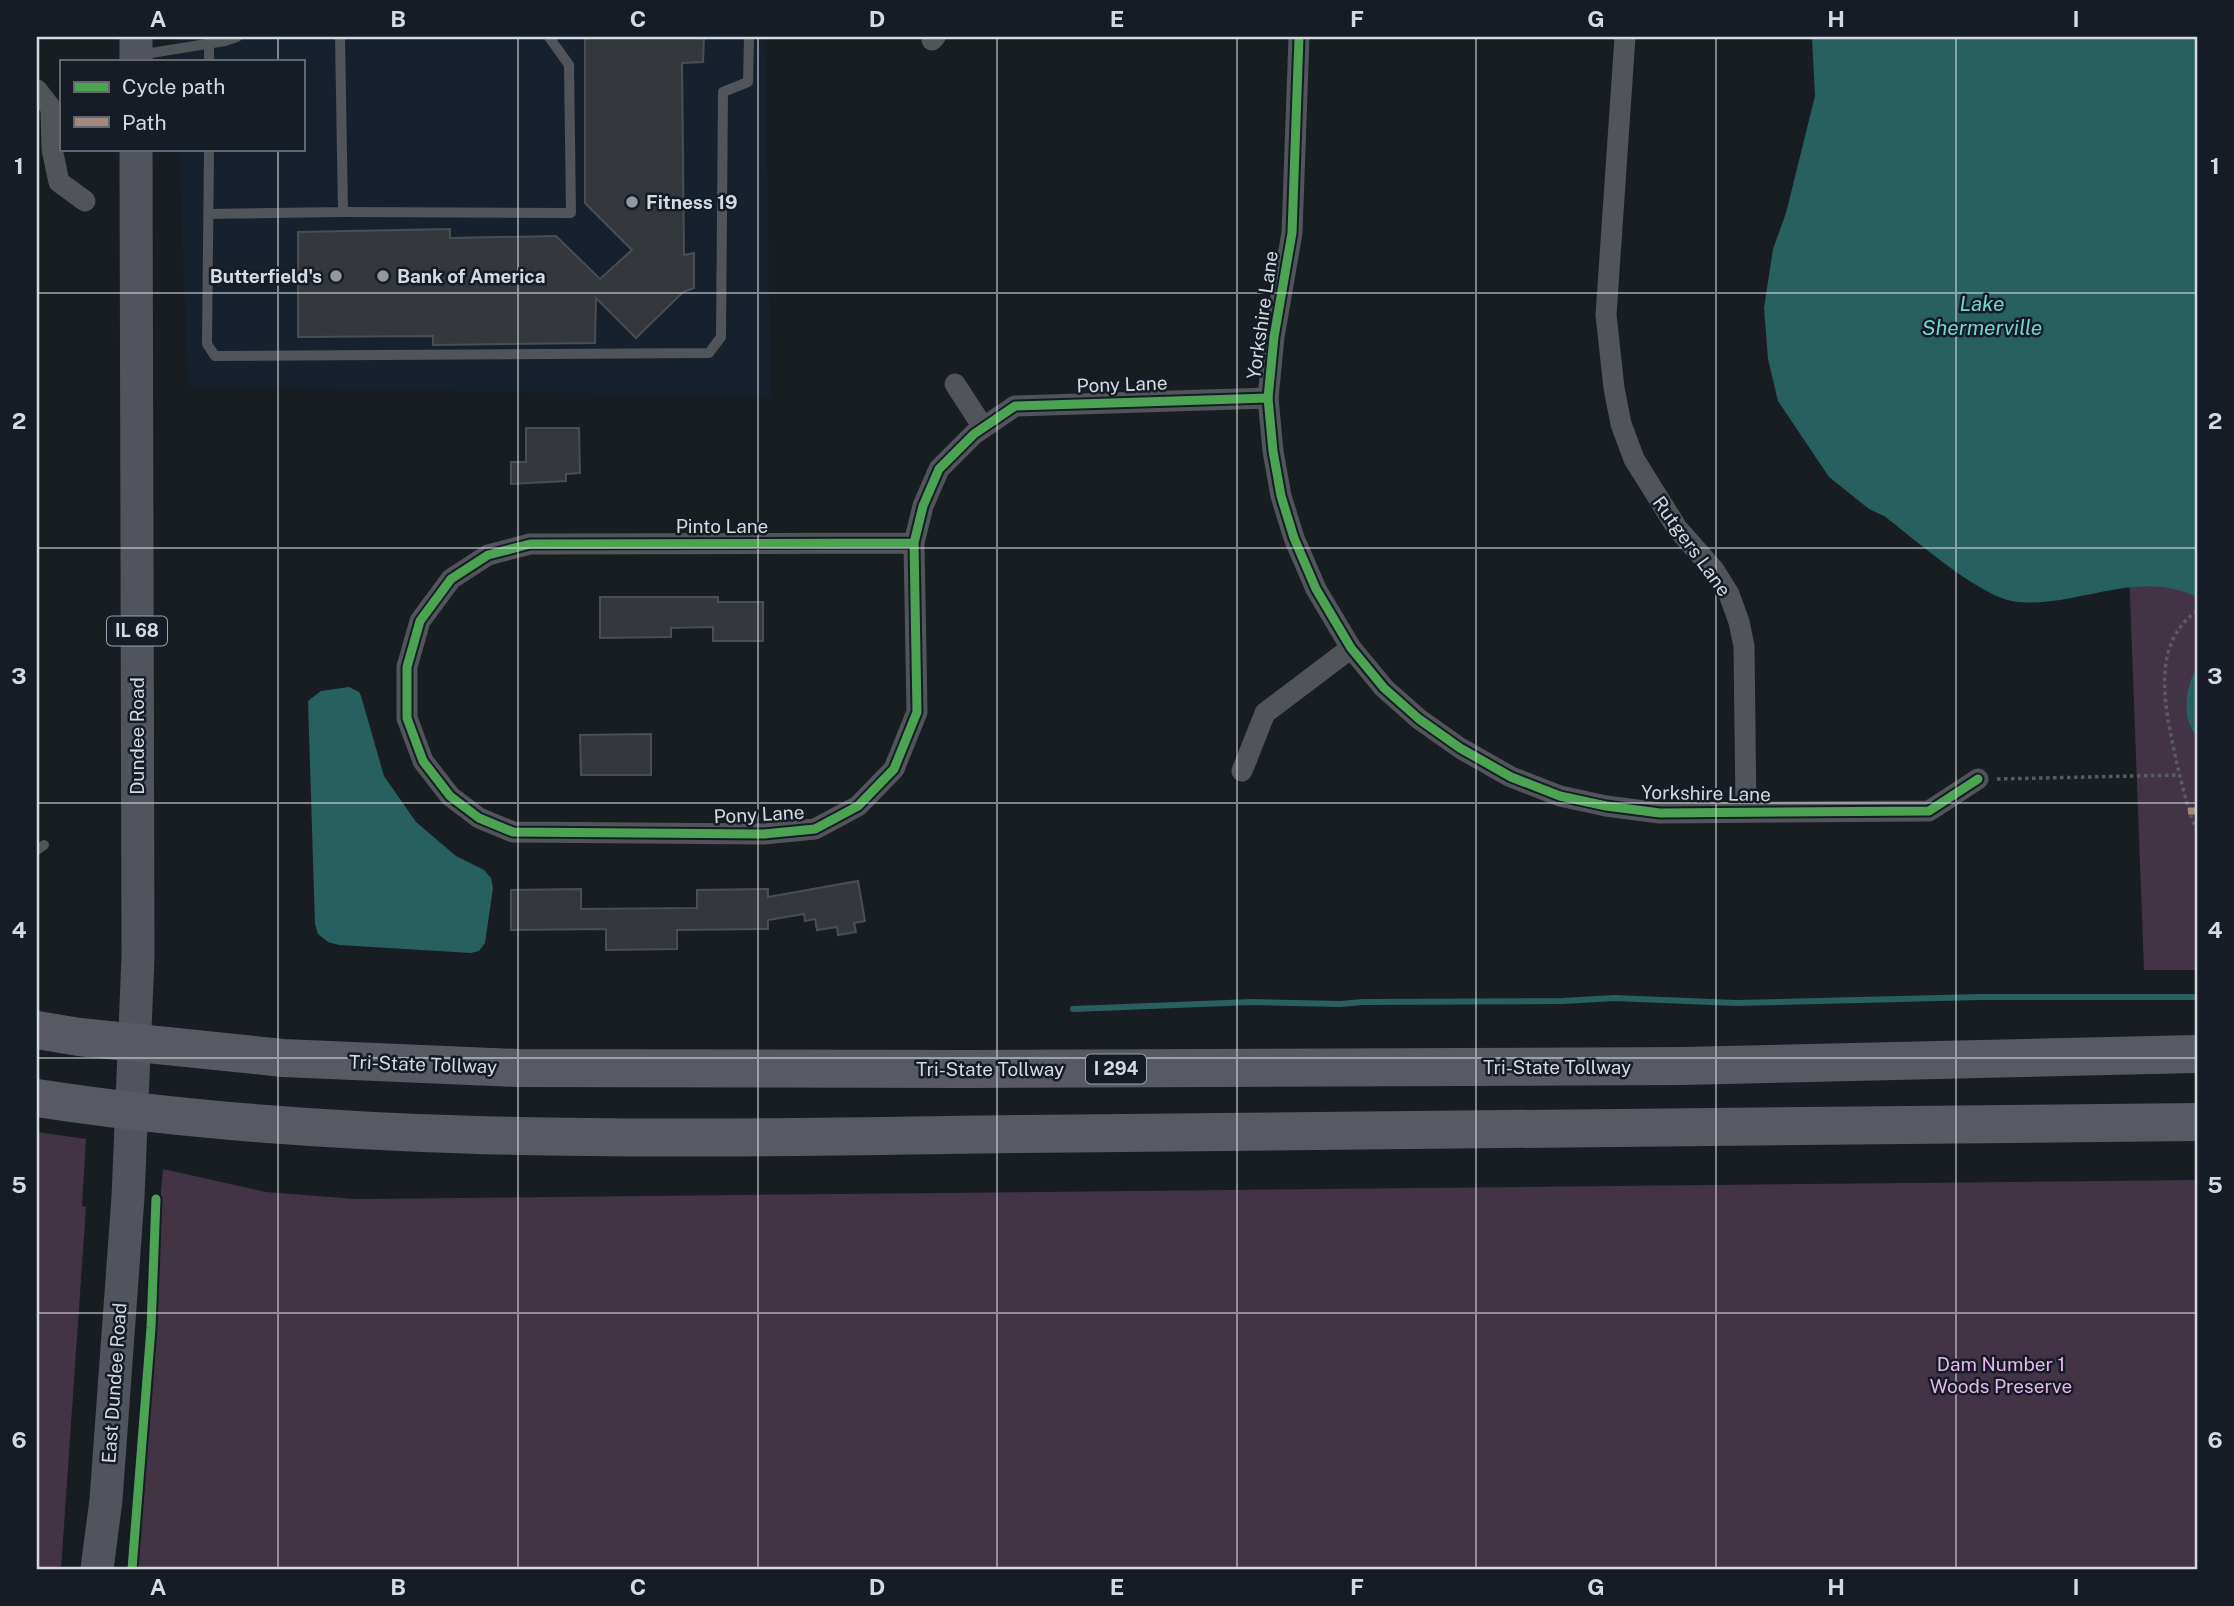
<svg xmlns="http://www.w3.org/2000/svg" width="2234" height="1606" viewBox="0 0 2234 1606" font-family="'Public Sans',sans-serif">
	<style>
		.built { fill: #17202d }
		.green { fill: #423345 }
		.water { fill: #27605f }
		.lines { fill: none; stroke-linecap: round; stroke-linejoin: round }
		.stream { stroke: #27605f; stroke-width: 6 }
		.building { fill: #34383d; stroke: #4a4e52; stroke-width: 2 }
		.path { stroke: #595c5f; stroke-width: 3.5; stroke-dasharray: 3.5 3.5; stroke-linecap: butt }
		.service { stroke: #515459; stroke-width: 10 }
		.minor { stroke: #515459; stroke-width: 21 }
		.primary { stroke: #52545d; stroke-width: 33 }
		.motorway { stroke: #585963; stroke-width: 38 }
		.quiet { stroke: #a5887d; stroke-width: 7; stroke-dasharray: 14 7; stroke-linecap: butt }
		.cycleway-casing { stroke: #151c25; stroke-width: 13 }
		.cycleway { stroke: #4ca352; stroke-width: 9 }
		.grid { fill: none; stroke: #d5dae0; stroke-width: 2; stroke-opacity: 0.55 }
		.poi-dot { fill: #93989e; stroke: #151c25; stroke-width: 2.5 }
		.labels { text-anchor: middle; stroke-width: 5; stroke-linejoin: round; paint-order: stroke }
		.shield { fill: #151c25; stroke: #9ba1a8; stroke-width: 2 }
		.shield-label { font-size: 18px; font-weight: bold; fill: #d5dae0 }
		.poi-label { font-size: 19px; font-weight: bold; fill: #d5dae0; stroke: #151c25; text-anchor: start }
		.street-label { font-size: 19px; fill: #d5dae0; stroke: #151c25 }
		.park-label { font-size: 19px; fill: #e7b6ee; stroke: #151c25 }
		.water-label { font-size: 21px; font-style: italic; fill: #72d5d2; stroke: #151c25 }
		.neatline { fill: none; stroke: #d5dae0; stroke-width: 2.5 }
		.grid-label { font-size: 23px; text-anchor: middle; font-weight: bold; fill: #d5dae0 }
	</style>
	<rect width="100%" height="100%" fill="#181d22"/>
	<polygon class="built" points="175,37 765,37 771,397 188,386 179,149 303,149 303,61 176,61"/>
	<g class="green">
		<polygon points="2109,37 2197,37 2197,970 2144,970"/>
		<polygon points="37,1132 86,1139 82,1206 86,1207 61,1569 37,1569"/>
		<polygon points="163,1169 266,1192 356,1199 2197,1180 2197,1569 127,1569"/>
	</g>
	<g class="water">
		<path d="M1812,37H2197V597C2137,568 2080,607 2018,602C1981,599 1915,539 1884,516L1869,509L1829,477L1778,401L1768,359L1764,308L1773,249L1786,213L1815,96Z"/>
		<path d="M2197,668V736C2181,720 2185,686 2197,668Z"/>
		<polygon points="349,687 359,692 361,696 384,776 416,822 456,856 484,870 491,878 493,888 485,943 479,951 471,953 339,945 328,942 318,934 315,924 308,701 321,691"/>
	</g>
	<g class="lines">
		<polyline class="stream" points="1073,1009 1252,1002 1340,1004 1363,1002 1563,1001 1614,998 1736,1003 1980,997 2197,997"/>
	</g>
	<g class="building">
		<polygon points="585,37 704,37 703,62 682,63 684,255 694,253 694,288 683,292 636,338 596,298 595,343 433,345 433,336 298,337 298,232 450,229 450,238 556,236 600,279 632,250 585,203"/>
		<polygon points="526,428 579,428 580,473 566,474 566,481 511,484 511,462 526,462"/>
		<polygon points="600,597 718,597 718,602 763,602 763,641 713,641 713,627 671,628 671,637 600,638"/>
		<polygon points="651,734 651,775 581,775 580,735"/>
		<polygon points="858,881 865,921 854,923 856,932 838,935 837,927 817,930 815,919 805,921 804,914 768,920 768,929 677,930 677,949 606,950 606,929 511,930 511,890 581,889 581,909 697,908 697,890 768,889 768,897"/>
	</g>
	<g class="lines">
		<g class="path">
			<path d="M2197,611C2150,644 2165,707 2175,755C2181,781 2187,807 2197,832"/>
			<polyline points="1997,779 2179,775"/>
		</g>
		<g class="service">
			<polyline points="209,44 209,61"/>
			<polyline points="139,55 225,41 237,37"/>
			<polyline points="209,149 207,344 215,356 709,353 721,337 723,92 748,82 749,37"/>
			<polyline points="343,212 571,213 569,65 549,37"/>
			<polyline points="209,214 343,212 340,37"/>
			<polyline points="37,850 44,845"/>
		</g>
		<g class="minor">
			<polyline points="1299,37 1292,233 1274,337 1268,398 1273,451 1281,496 1294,538 1316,589 1351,648 1384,688 1419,719 1460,748 1511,777 1560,796 1606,806 1660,813 1929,811 1978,779"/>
			<polyline points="1625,37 1606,315 1614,388 1621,424 1634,459 1677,528 1714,570 1729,594 1739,622 1744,646 1746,811"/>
			<polyline points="932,40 935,37"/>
			<polyline points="37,90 51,108 52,149 59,182 85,201"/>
			<polyline points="955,384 983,427"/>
			<polyline points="914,543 530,544 488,555 451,579 420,621 407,667 407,718 423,761 450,796 479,818 513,832 764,834 815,829 858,806 894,769 917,712 914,543 923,506 939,469 974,434 1015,406 1268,398"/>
			<polyline points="1242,771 1265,713 1351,648"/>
		</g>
		<g class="primary">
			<polyline points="136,37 136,61"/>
			<polyline points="97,1569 106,1500 128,1197 138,957 136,149"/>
		</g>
		<g class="motorway">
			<polyline points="37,1030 79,1037 283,1058 518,1068 969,1069 1682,1066 2197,1054"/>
			<path d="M37,1098C363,1148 695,1138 1024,1134C1415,1130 1806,1126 2197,1122"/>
		</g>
		<polyline class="quiet" points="2188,811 2197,811"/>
		<g class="cycleway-casing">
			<g id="cycleway">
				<polyline points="1299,37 1292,233 1274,337 1268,398 1273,451 1281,496 1294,538 1316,589 1351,648 1384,688 1419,719 1460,748 1511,777 1560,796 1606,806 1660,813 1929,811 1978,779"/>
				<polyline points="914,543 530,544 488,555 451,579 420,621 407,667 407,718 423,761 450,796 479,818 513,832 764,834 815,829 858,806 894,769 917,712 914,543 923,506 939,469 974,434 1015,406 1268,398"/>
				<polyline points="132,1569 151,1328 156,1199"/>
			</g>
		</g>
		<use href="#cycleway" class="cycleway"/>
	</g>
	<path class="grid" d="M278,37V61M518,37V1569M758,37V1569M997,37V1569M1237,37V1569M1476,37V1569M1716,37V1569M1956,37V1569M278,149V1569M37,293H2197M37,548H2197M37,803H2197M37,1058H2197M37,1313H2197"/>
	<g class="poi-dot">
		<circle cx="632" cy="202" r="7"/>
		<circle cx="336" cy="276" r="7"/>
		<circle cx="383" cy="276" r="7"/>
	</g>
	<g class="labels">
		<g class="shield">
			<rect x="107" y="616.5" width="60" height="29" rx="5"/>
			<rect x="1086" y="1054.5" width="60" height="29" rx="5"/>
		</g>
		<g class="shield-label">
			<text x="137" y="637">IL 68</text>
			<text x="1116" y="1075">I 294</text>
		</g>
		<g class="poi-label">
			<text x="646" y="209">Fitness 19</text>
			<text x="322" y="283" text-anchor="end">Butterfield's</text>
			<text x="397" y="283">Bank of America</text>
		</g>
		<g class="street-label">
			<text transform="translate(1262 315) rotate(-82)" y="7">Yorkshire Lane</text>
			<text transform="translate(1122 384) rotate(-2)" y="7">Pony Lane</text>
			<text x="722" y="533">Pinto Lane</text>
			<text transform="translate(1692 546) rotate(54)" y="7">Rutgers Lane</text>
			<text transform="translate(137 736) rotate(-90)" y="7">Dundee Road</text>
			<text transform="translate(1706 793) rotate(1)" y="7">Yorkshire Lane</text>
			<text transform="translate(759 814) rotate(-3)" y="7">Pony Lane</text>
			<text transform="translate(423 1064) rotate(2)" y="7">Tri-State Tollway</text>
			<text x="1557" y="1074">Tri-State Tollway</text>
			<text x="990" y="1076">Tri-State Tollway</text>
			<text transform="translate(114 1383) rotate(-86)" y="7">East Dundee Road</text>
		</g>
		<g class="park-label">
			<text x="2001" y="1371">Dam Number 1<tspan x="2001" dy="22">Woods Preserve</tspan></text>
		</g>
		<g class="water-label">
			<text x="1982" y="311">Lake<tspan x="1982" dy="24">Shermerville</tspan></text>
		</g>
	</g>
	<rect width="2234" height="1606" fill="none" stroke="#151c25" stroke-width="77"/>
	<rect x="60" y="60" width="245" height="91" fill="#151c25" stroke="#626870" stroke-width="2"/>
	<rect x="74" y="82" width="35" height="10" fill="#4ca352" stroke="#626870" stroke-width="2"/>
	<text x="122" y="94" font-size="21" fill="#d5dae0">Cycle path</text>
	<rect x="74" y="117" width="35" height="10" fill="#a5887d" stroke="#626870" stroke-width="2"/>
	<text x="122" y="130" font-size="21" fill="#d5dae0">Path</text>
	<rect x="38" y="38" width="2158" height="1530" class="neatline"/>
	<g class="grid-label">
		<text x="158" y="27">A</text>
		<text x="398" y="27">B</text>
		<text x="638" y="27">C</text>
		<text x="877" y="27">D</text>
		<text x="1117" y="27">E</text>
		<text x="1357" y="27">F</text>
		<text x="1596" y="27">G</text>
		<text x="1836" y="27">H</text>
		<text x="2076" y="27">I</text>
		<text x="19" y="174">1</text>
		<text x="2215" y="174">1</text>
		<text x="19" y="429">2</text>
		<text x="2215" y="429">2</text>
		<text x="19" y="684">3</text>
		<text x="2215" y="684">3</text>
		<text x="19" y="938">4</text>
		<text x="2215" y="938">4</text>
		<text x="19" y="1193">5</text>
		<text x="2215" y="1193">5</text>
		<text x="19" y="1448">6</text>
		<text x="2215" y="1448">6</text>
		<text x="158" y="1595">A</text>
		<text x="398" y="1595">B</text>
		<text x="638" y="1595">C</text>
		<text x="877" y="1595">D</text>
		<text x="1117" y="1595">E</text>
		<text x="1357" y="1595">F</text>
		<text x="1596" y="1595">G</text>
		<text x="1836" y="1595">H</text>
		<text x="2076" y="1595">I</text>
	</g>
</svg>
